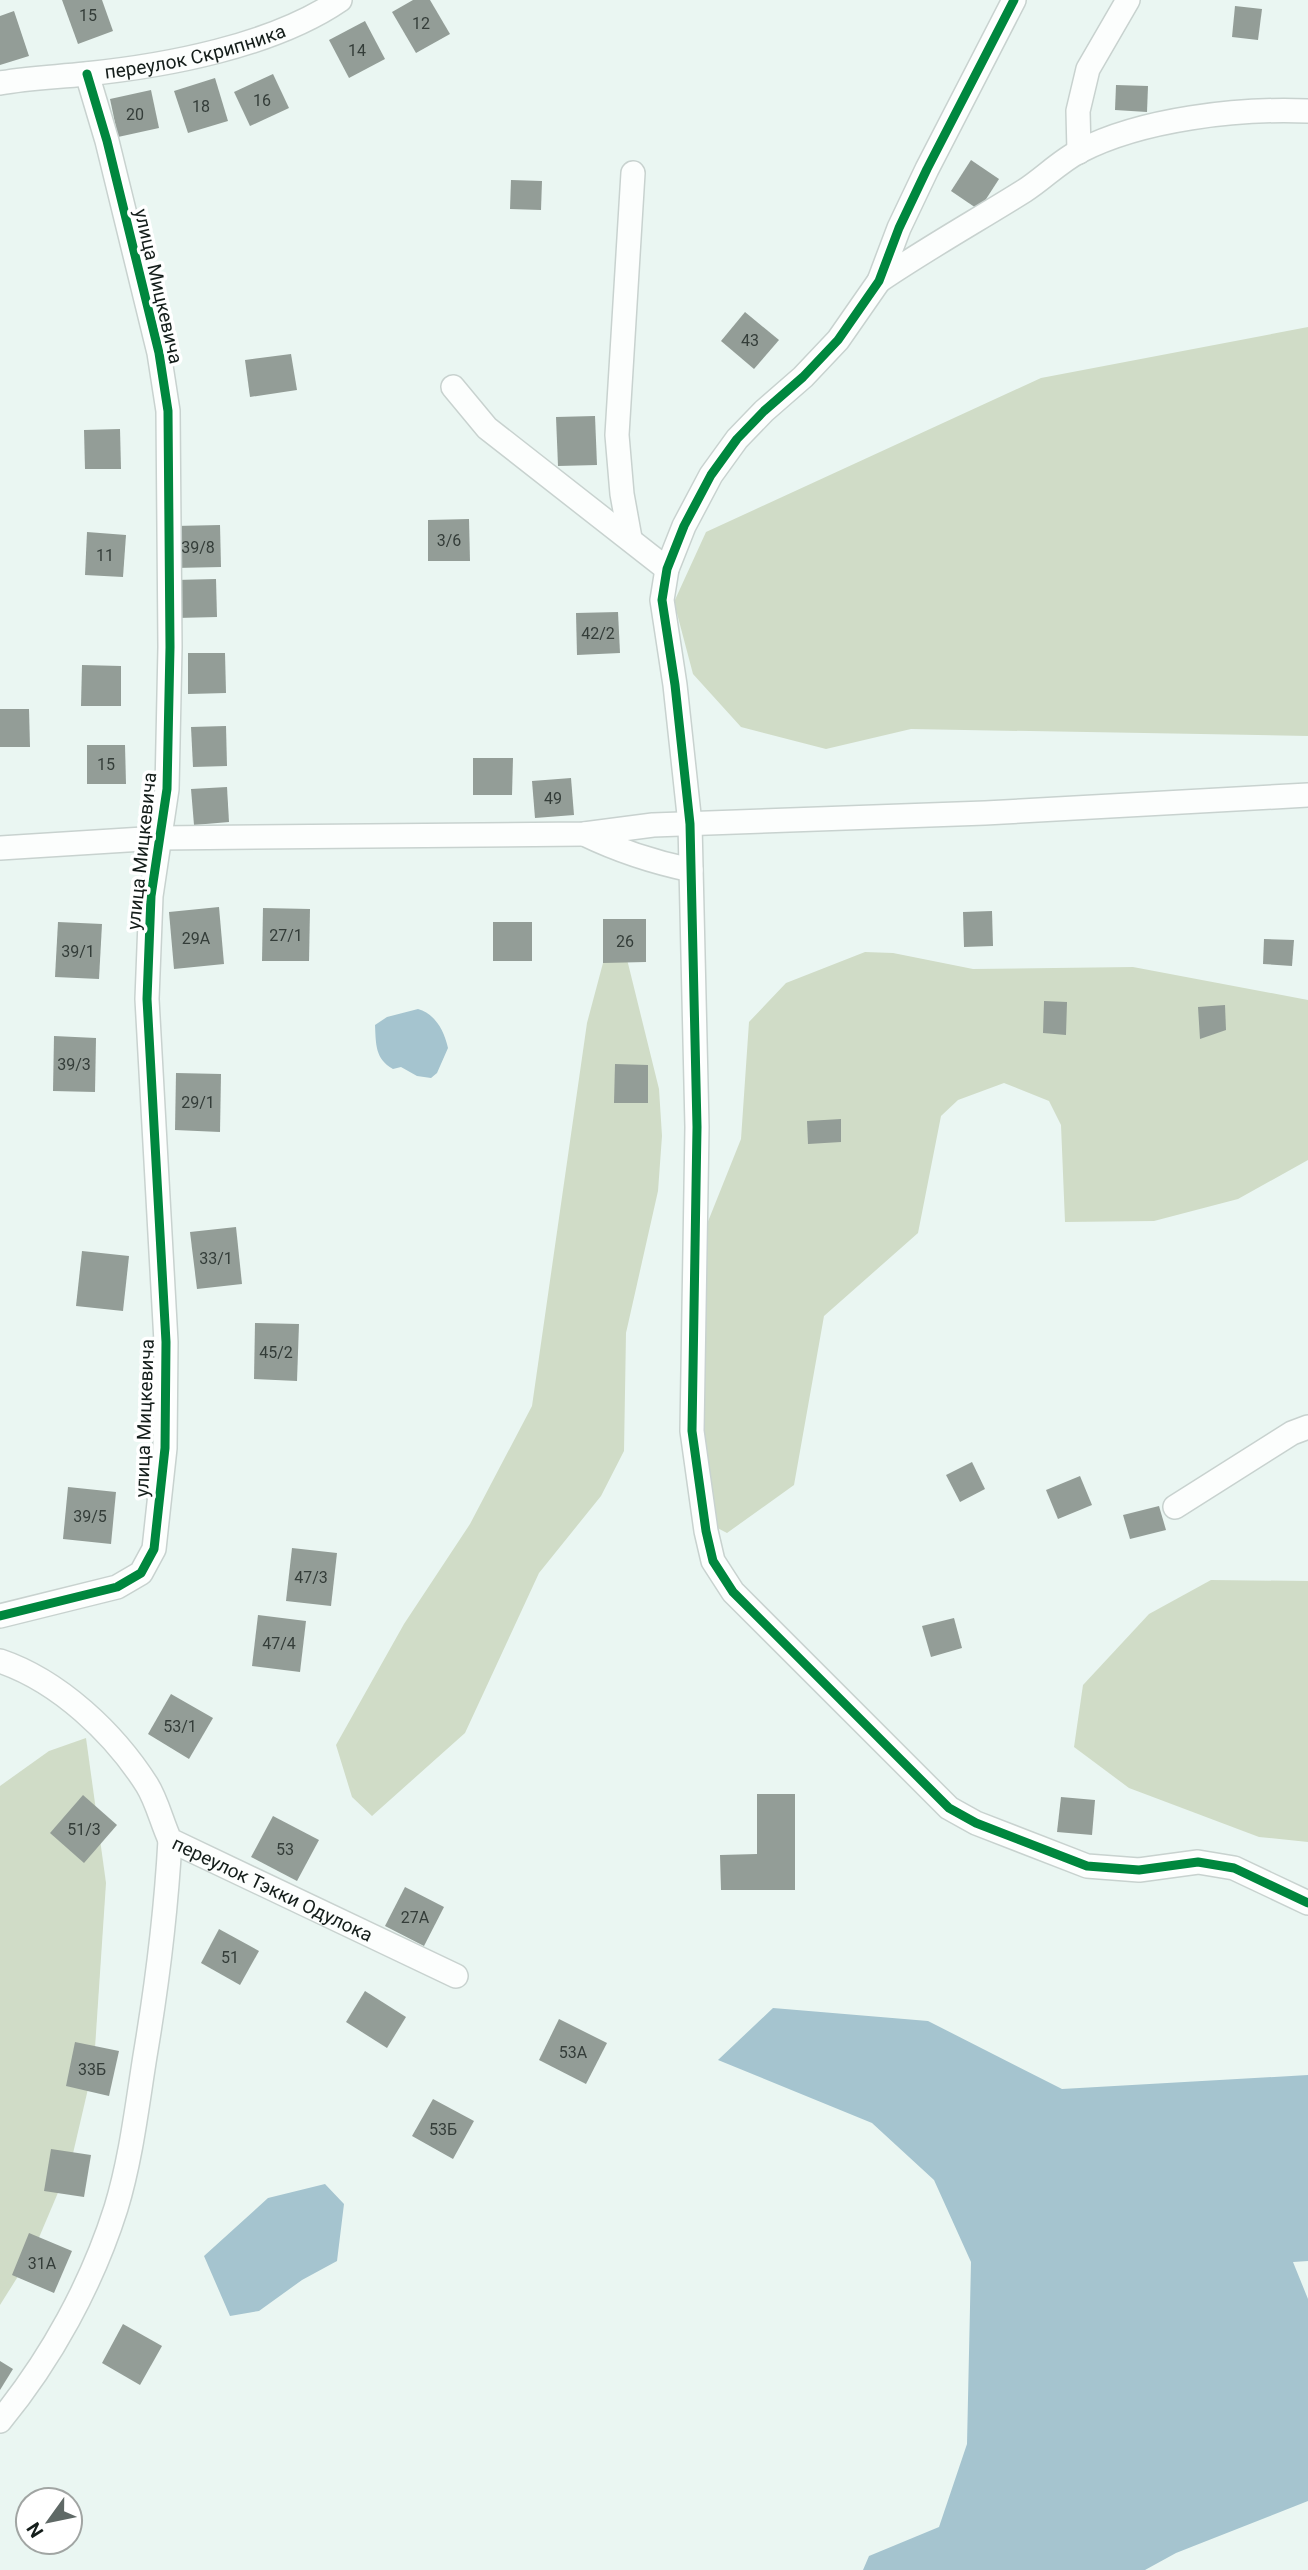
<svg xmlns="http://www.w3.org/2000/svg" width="1308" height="2570" viewBox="0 0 1308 2570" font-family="Roboto,sans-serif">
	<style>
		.forest { fill: #d0dcc7 }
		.water { fill: #a5c4cf }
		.building { fill: #939d97 }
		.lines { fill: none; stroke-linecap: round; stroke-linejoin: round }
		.minor-casing { stroke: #c8d2cf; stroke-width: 26 }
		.minor { stroke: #fcfefd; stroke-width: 23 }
		.cycleway-casing { stroke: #fff; stroke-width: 13 }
		.cycleway { stroke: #00873e; stroke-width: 9 }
		.labels { text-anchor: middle; stroke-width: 7; stroke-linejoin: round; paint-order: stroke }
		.number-label { font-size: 16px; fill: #343d39 }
		.street-label { font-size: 19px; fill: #141d1a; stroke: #fff }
	</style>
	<rect width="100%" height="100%" fill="#eaf6f2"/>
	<g class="forest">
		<polygon points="1308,327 1308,736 911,729 826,749 741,727 693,674 674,602 706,532 1041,378"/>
		<polygon points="623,943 659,1089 662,1136 658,1191 626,1333 624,1451 601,1496 539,1573 465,1733 372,1816 352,1797 336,1745 404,1624 470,1524 532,1406 587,1023 603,963"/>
		<polygon points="865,952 893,953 973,969 1133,967 1308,1000 1308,1160 1238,1199 1154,1221 1065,1222 1061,1125 1049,1101 1004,1083 958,1100 941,1116 918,1233 824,1316 794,1485 727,1533 704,1521 691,1264 741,1139 749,1022 786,983"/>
		<polygon points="1211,1580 1308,1581 1308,1842 1259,1837 1129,1788 1074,1747 1083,1685 1149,1614"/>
		<polygon points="86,1738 106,1883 94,2063 71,2162 32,2254 0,2305 0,1786 49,1751"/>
	</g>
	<g class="water">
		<path d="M418,1009C435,1014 444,1030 448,1048L437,1073L431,1078L417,1076L401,1067L393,1069C375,1059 376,1044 375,1025L387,1017Z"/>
		<polygon points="773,2008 928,2021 1062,2089 1308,2075 1308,2261 1293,2262 1308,2299 1308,2501 1176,2553 1145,2570 863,2570 869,2556 939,2527 967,2444 971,2262 934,2180 872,2123 718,2060"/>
		<polygon points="325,2184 344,2204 337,2261 302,2280 259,2311 230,2316 204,2256 268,2198"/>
	</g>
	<g class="building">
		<polygon points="62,0 102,0 113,31 78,44"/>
		<polygon points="413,0 430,0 450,34 416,53 392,12"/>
		<polygon points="1235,6 1262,9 1258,40 1232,37"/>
		<polygon points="14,11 29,56 0,65 0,16"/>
		<polygon points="365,21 385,59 349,78 329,40"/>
		<polygon points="273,74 289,108 250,126 234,92"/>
		<polygon points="215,78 228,121 188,133 174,91"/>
		<polygon points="1116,85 1148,86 1147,112 1115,110"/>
		<polygon points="151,90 159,128 118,137 110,99"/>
		<polygon points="971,160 999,179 979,210 951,191"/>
		<polygon points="511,180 542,181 541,210 510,209"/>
		<polygon points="745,312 779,340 754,369 721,341"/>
		<polygon points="291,354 297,390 250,397 245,360"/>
		<polygon points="595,416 597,465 558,466 556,417"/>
		<polygon points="120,429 121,469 85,469 84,430"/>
		<polygon points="469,519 470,561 428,561 428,520"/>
		<polygon points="220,525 221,567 175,568 175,526"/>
		<polygon points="87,532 126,535 123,577 85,575"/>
		<polygon points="216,579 217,617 177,618 176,580"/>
		<polygon points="618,612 620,653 577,655 576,613"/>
		<polygon points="188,653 225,653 226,693 188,694"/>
		<polygon points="82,665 121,666 121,706 81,706"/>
		<polygon points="0,709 29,709 30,747 0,747"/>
		<polygon points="226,726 227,766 193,767 191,727"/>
		<polygon points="87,745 125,745 126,784 87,784"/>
		<polygon points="473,758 513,758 512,795 473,795"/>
		<polygon points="571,778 574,815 535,818 532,781"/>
		<polygon points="227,787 229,822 194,825 191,789"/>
		<polygon points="219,907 224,964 174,969 169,912"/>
		<polygon points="263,908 310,909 309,961 262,961"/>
		<polygon points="992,911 993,946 964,947 963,912"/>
		<polygon points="603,919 646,919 646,962 603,963"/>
		<polygon points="58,922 102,924 99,979 55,977"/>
		<rect x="493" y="922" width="39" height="39"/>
		<polygon points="1264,939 1294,940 1292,966 1263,964"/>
		<polygon points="1044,1001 1067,1002 1066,1035 1043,1033"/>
		<polygon points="1225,1005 1226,1030 1200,1039 1198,1007"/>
		<polygon points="54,1036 96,1038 95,1092 53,1091"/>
		<polygon points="615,1064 648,1065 648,1103 614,1103"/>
		<polygon points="176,1073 221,1074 220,1132 175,1130"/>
		<polygon points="841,1119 841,1142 808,1144 807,1121"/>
		<polygon points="236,1227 242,1284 197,1289 190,1232"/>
		<polygon points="82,1251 129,1256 123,1311 76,1306"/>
		<polygon points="255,1323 299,1324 297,1381 254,1379"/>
		<polygon points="972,1462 985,1489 960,1502 946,1475"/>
		<polygon points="1080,1476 1092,1505 1058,1519 1046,1490"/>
		<polygon points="68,1487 116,1492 111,1544 63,1539"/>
		<polygon points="1159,1506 1166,1530 1130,1539 1123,1515"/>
		<polygon points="292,1548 337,1553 331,1606 286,1601"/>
		<polygon points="258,1615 306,1621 300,1672 252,1666"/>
		<polygon points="954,1618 962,1648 931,1657 922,1626"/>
		<polygon points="171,1694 213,1718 189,1759 148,1734"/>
		<polygon points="757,1794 795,1794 795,1890 721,1890 720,1855 757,1854"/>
		<polygon points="83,1795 117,1825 84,1863 50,1833"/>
		<polygon points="1061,1797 1095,1800 1092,1835 1057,1832"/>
		<polygon points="273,1816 319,1840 297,1881 251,1857"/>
		<polygon points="405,1887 444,1907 424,1946 385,1926"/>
		<polygon points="219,1929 259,1951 240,1985 201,1963"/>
		<polygon points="365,1991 406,2017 387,2048 346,2022"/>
		<polygon points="559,2019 607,2043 586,2084 539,2060"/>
		<polygon points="75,2042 119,2051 109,2096 66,2086"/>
		<polygon points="433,2099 474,2121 453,2159 412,2136"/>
		<polygon points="51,2149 91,2155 84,2197 44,2191"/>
		<polygon points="29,2233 72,2251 54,2293 12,2275"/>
		<polygon points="123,2324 162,2346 140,2385 102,2363"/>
		<polygon points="0,2361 13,2369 0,2390"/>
	</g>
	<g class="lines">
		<g class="minor-casing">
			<g id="minor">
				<polyline points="1014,0 927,169 899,228 879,281 838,340 803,377 764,411 737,439 711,475 684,526 667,569 662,600 675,685 690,824 697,1127 692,1431 706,1531 713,1561 733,1592 949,1808 976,1823 1087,1866 1139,1870 1198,1862 1234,1868 1308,1903"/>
				<path id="s1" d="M0,83C28,78 57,77 85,74C165,66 273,46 340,0"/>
				<polyline points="1079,152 1078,111 1088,69 1128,0"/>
				<path d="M879,281C926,249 976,221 1024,191C1043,179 1060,161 1080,151C1142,119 1238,108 1308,111"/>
				<polyline points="453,387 487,428 667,569"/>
				<polyline points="630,538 622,494 617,435 633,173"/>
				<path d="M584,834C619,851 653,862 691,870"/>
				<polyline points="0,848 159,838 584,834 653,825 985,813 1308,795"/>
				<polyline points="1175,1507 1292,1433 1308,1427"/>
				<polyline points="0,1616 117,1587 141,1573 154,1549 165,1448 166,1342 147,999 151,896 167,789 170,647 168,411 159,353 107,141 87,74"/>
				<path id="s2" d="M0,1661C59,1681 114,1733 147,1785C157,1801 162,1823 170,1840L456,1976"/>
				<path d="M0,2421C51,2359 92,2284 116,2208C131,2159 137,2106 145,2056C157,1985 166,1913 170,1840"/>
			</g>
		</g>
		<use href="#minor" class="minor"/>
		<g class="cycleway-casing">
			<g id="cycleway">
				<polyline points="1014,0 927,169 899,228 879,281 838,340 803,377 764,411 737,439 711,475 684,526 667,569 662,600 675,685 690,824 697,1127 692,1431 706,1531 713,1561 733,1592 949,1808 976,1823 1087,1866 1139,1870 1198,1862 1234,1868 1308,1903"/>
				<polyline points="0,1616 117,1587 141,1573 154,1549 165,1448 166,1342 147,999 151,896 167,789 170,647 168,411 159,353 107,141 87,74"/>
			</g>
		</g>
		<use href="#cycleway" class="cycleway"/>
	</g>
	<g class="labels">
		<g class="number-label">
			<text x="88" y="21">15</text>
			<text x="421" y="29">12</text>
			<text x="357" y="56">14</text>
			<text x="262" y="106">16</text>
			<text x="201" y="112">18</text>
			<text x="135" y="120">20</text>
			<text x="750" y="346">43</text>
			<text x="449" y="546">3/6</text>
			<text x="198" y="553">39/8</text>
			<text x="105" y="561">11</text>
			<text x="598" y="639">42/2</text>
			<text x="106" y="770">15</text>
			<text x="553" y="804">49</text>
			<text x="286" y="941">27/1</text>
			<text x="196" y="944">29А</text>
			<text x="625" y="947">26</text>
			<text x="78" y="957">39/1</text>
			<text x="74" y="1070">39/3</text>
			<text x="198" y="1108">29/1</text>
			<text x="216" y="1264">33/1</text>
			<text x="276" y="1358">45/2</text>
			<text x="90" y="1522">39/5</text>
			<text x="311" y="1583">47/3</text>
			<text x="279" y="1649">47/4</text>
			<text x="180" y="1732">53/1</text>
			<text x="84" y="1835">51/3</text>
			<text x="285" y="1855">53</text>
			<text x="415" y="1923">27А</text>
			<text x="230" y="1963">51</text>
			<text x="573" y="2058">53А</text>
			<text x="92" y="2075">33Б</text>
			<text x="443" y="2135">53Б</text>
			<text x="42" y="2269">31А</text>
		</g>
		<g class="street-label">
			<text dy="7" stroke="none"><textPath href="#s1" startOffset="198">переулок Скрипника</textPath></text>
			<text transform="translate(159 286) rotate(77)" y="7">улица Мицкевича</text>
			<text transform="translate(141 851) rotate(-84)" y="7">улица Мицкевича</text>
			<text transform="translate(144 1418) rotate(-88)" y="7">улица Мицкевича</text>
			<text dy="7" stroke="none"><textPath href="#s2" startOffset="369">переулок Тэкки Одулока</textPath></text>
		</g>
	</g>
	<g transform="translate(49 2521) rotate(237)"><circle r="33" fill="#ffffff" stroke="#a1a5a3" stroke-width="2"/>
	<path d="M0-5L12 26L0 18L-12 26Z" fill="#5f6966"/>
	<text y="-10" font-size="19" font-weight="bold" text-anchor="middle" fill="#141d1a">N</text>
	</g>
</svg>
